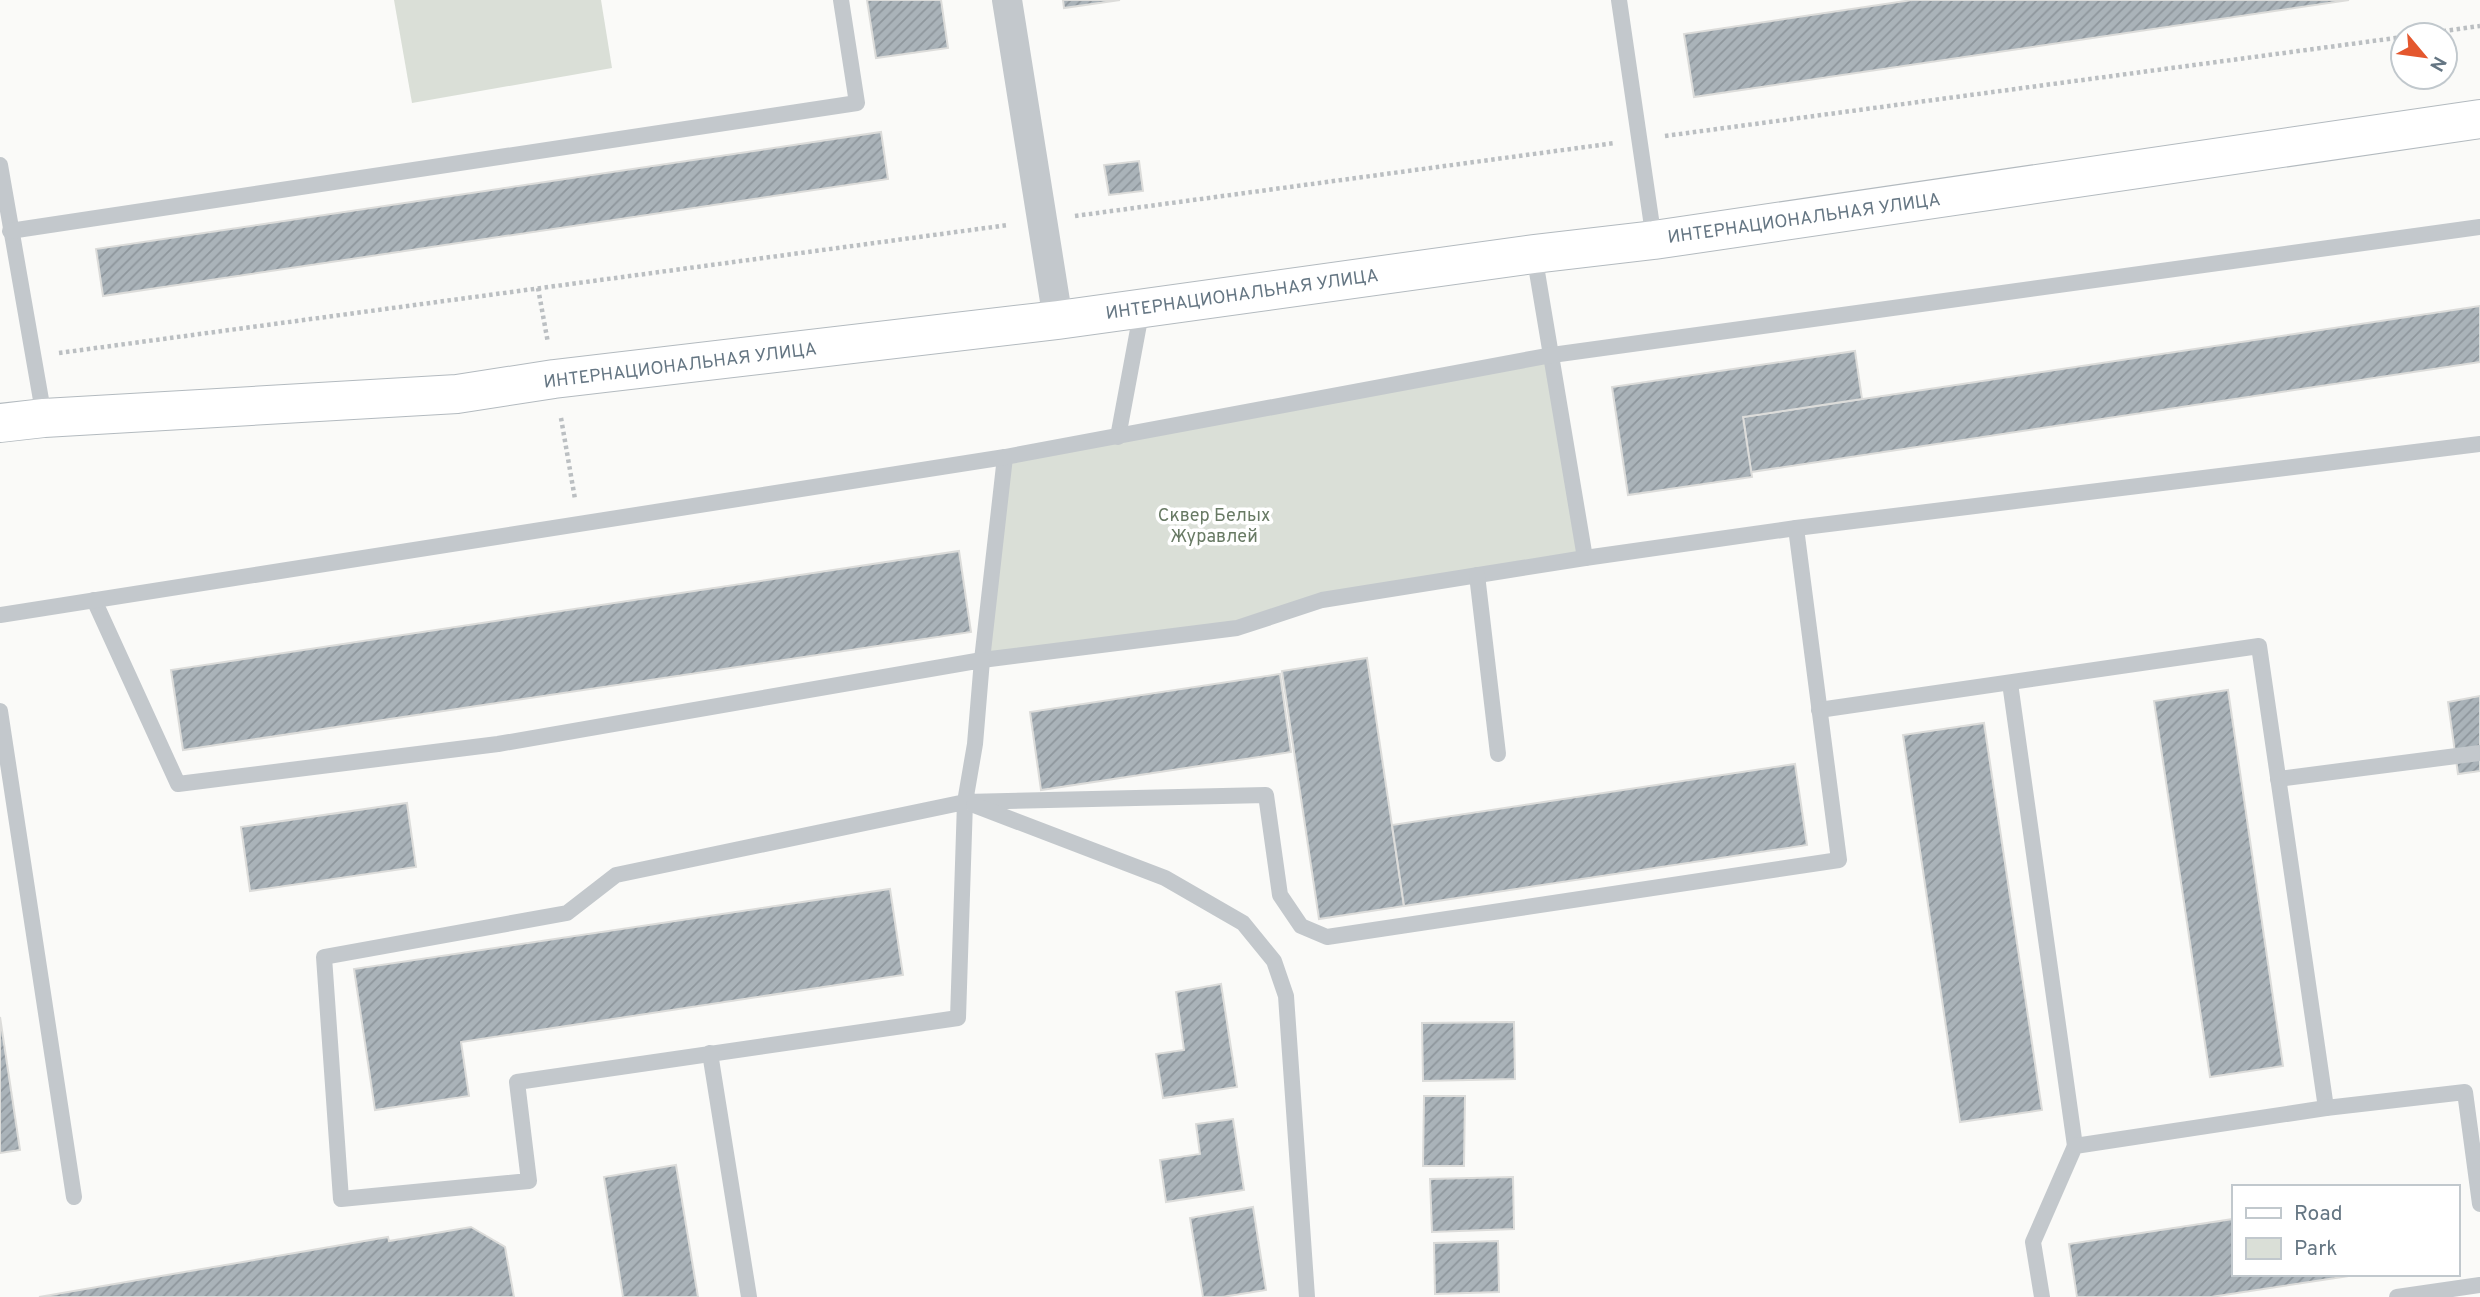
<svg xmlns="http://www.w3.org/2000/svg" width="2480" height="1297" viewBox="0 0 2480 1297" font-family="Overpass,sans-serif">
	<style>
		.park { fill: #dadfd7 }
		.building { fill: url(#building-hatch); stroke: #dcdcda; stroke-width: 2 }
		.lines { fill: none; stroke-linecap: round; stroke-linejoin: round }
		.secondary-casing { stroke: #b3babf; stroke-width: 40 }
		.path { stroke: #bbbfc2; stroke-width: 4.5; stroke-dasharray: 3.5 3.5; stroke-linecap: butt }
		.service { stroke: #c3c8cc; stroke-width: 16 }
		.minor { stroke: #c3c8cc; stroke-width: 30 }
		.secondary { stroke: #fff; stroke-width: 38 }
		.labels { text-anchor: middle; stroke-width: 7; stroke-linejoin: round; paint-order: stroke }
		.street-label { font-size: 18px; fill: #657683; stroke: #fff }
		.park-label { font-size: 18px; fill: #687a64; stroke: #fff }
	</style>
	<defs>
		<pattern id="building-hatch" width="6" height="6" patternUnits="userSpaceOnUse" patternTransform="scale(1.75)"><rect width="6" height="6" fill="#aab3b9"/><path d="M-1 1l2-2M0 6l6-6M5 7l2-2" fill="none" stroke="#8e969c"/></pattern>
	</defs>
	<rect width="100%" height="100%" fill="#fafaf8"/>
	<g class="park">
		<polygon points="394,0 601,0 612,68 412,103"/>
		<polygon points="1552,355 1585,558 1322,600 1237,628 982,660 1005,457"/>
	</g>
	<g class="building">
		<polygon points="867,0 941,0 948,48 876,58"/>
		<polygon points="1063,0 1120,0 1064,8"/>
		<polygon points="1912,0 2349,0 1694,97 1684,34"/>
		<polygon points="881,132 888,179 103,296 96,249"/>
		<polygon points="1139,161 1143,191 1109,195 1104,165"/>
		<polygon points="2480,306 2480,362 1751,472 1743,417"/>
		<polygon points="1855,351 1862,399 1743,417 1752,477 1628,495 1612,387"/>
		<polygon points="959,551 971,632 183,750 171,670"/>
		<polygon points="1367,658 1404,906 1319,919 1282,671"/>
		<polygon points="1280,674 1291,752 1041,790 1030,712"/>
		<polygon points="2228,690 2283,1066 2210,1077 2154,701"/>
		<polygon points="2480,696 2480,771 2458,774 2448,702"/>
		<polygon points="1984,723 2042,1110 1960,1122 1903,735"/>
		<polygon points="1795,764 1807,845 1404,906 1392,825"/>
		<polygon points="407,803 416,867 250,891 241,827"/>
		<polygon points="890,889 903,975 461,1042 469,1096 375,1110 354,969"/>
		<polygon points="1221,984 1237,1087 1163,1098 1156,1054 1184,1050 1176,992"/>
		<polygon points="0,1017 20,1150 0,1153"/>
		<polygon points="1514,1022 1515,1079 1423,1081 1422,1023"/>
		<polygon points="1424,1096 1465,1096 1464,1166 1423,1166"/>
		<polygon points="1233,1119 1244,1190 1166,1202 1160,1160 1200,1154 1196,1124"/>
		<polygon points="676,1165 698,1297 623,1297 604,1177"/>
		<polygon points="1513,1177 1514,1229 1432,1232 1430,1179"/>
		<polygon points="1253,1207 1266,1290 1222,1297 1203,1297 1190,1218"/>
		<polygon points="2233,1219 2233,1274 2362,1274 2211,1297 2077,1297 2069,1244"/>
		<polygon points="471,1227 505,1247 514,1297 39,1297 388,1237 389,1241"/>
		<polygon points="1498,1241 1499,1292 1435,1294 1434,1243"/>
	</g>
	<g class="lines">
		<g class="secondary-casing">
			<polyline id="secondary" points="0,423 44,418 457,394 554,379 1058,320 1534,254 1654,240 2480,119"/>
		</g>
		<g class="path">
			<polyline points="2415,35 2480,26"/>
			<polyline points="1665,136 2403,37"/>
			<polyline points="1075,216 1615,143"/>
			<polyline points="538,288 548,343"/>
			<polyline points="59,353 1008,225"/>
			<polyline points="561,418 575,499"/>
		</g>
		<g class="service">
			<polyline points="1619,0 1654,240"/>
			<polyline points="0,165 44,417"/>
			<polyline points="10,231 857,103 841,0"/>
			<polyline points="1534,254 1585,558"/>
			<polyline points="1118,437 1142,308"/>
			<polyline points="1005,457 982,660 1237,628 1322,600 1585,558 1796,528 2480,444"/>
			<polyline points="1477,575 1498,754"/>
			<polyline points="94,600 178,784 498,744 982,660 975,744 965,802 958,1018 517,1082 529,1181 341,1199 324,957 567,913 616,875 965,802 1266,795 1280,895 1301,926 1327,937 1839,860 1796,528"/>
			<polyline points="0,615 1005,457 1552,355 2480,227"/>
			<polyline points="2010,683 2075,1146"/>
			<polyline points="1819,710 2259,646 2326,1108"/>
			<polyline points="0,711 74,1197"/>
			<polyline points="2278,779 2480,753"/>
			<polyline points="974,805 1165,878 1243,923 1274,961 1286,996 1307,1297"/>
			<polyline points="710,1053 749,1297"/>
			<polyline points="2042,1297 2033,1242 2075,1146 2326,1108 2465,1092 2480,1204"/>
			<polyline points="2397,1297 2480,1285"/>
		</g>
		<polyline class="minor" points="1007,0 1058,320"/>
		<use href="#secondary" class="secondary"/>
	</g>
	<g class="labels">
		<g class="street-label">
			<text transform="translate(1804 218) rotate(-8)" y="6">ИНТЕРНАЦИОНАЛЬНАЯ УЛИЦА</text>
			<text transform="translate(1242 294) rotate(-8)" y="6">ИНТЕРНАЦИОНАЛЬНАЯ УЛИЦА</text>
			<text transform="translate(680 365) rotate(-7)" y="6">ИНТЕРНАЦИОНАЛЬНАЯ УЛИЦА</text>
		</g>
		<g class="park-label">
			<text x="1214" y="521">Сквер Белых<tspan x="1214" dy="21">Журавлей</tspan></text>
		</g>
	</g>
	<rect x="2232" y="1185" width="228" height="91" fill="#ffffff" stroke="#c1c8cd" stroke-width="2"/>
	<rect x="2246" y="1208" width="35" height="10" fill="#ffffff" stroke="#c1c8cd" stroke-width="2"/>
	<text x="2294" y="1220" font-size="21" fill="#657683">Road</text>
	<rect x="2246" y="1238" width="35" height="21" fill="#dadfd7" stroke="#c1c8cd" stroke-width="2"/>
	<text x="2294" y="1255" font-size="21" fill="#657683">Park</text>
	<g transform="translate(2424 56) rotate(119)"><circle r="33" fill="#ffffff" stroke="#c1c8cd" stroke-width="2"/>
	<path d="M0-5L12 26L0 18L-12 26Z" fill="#e4572e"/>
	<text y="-10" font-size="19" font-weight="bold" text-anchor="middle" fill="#657683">N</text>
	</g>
</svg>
